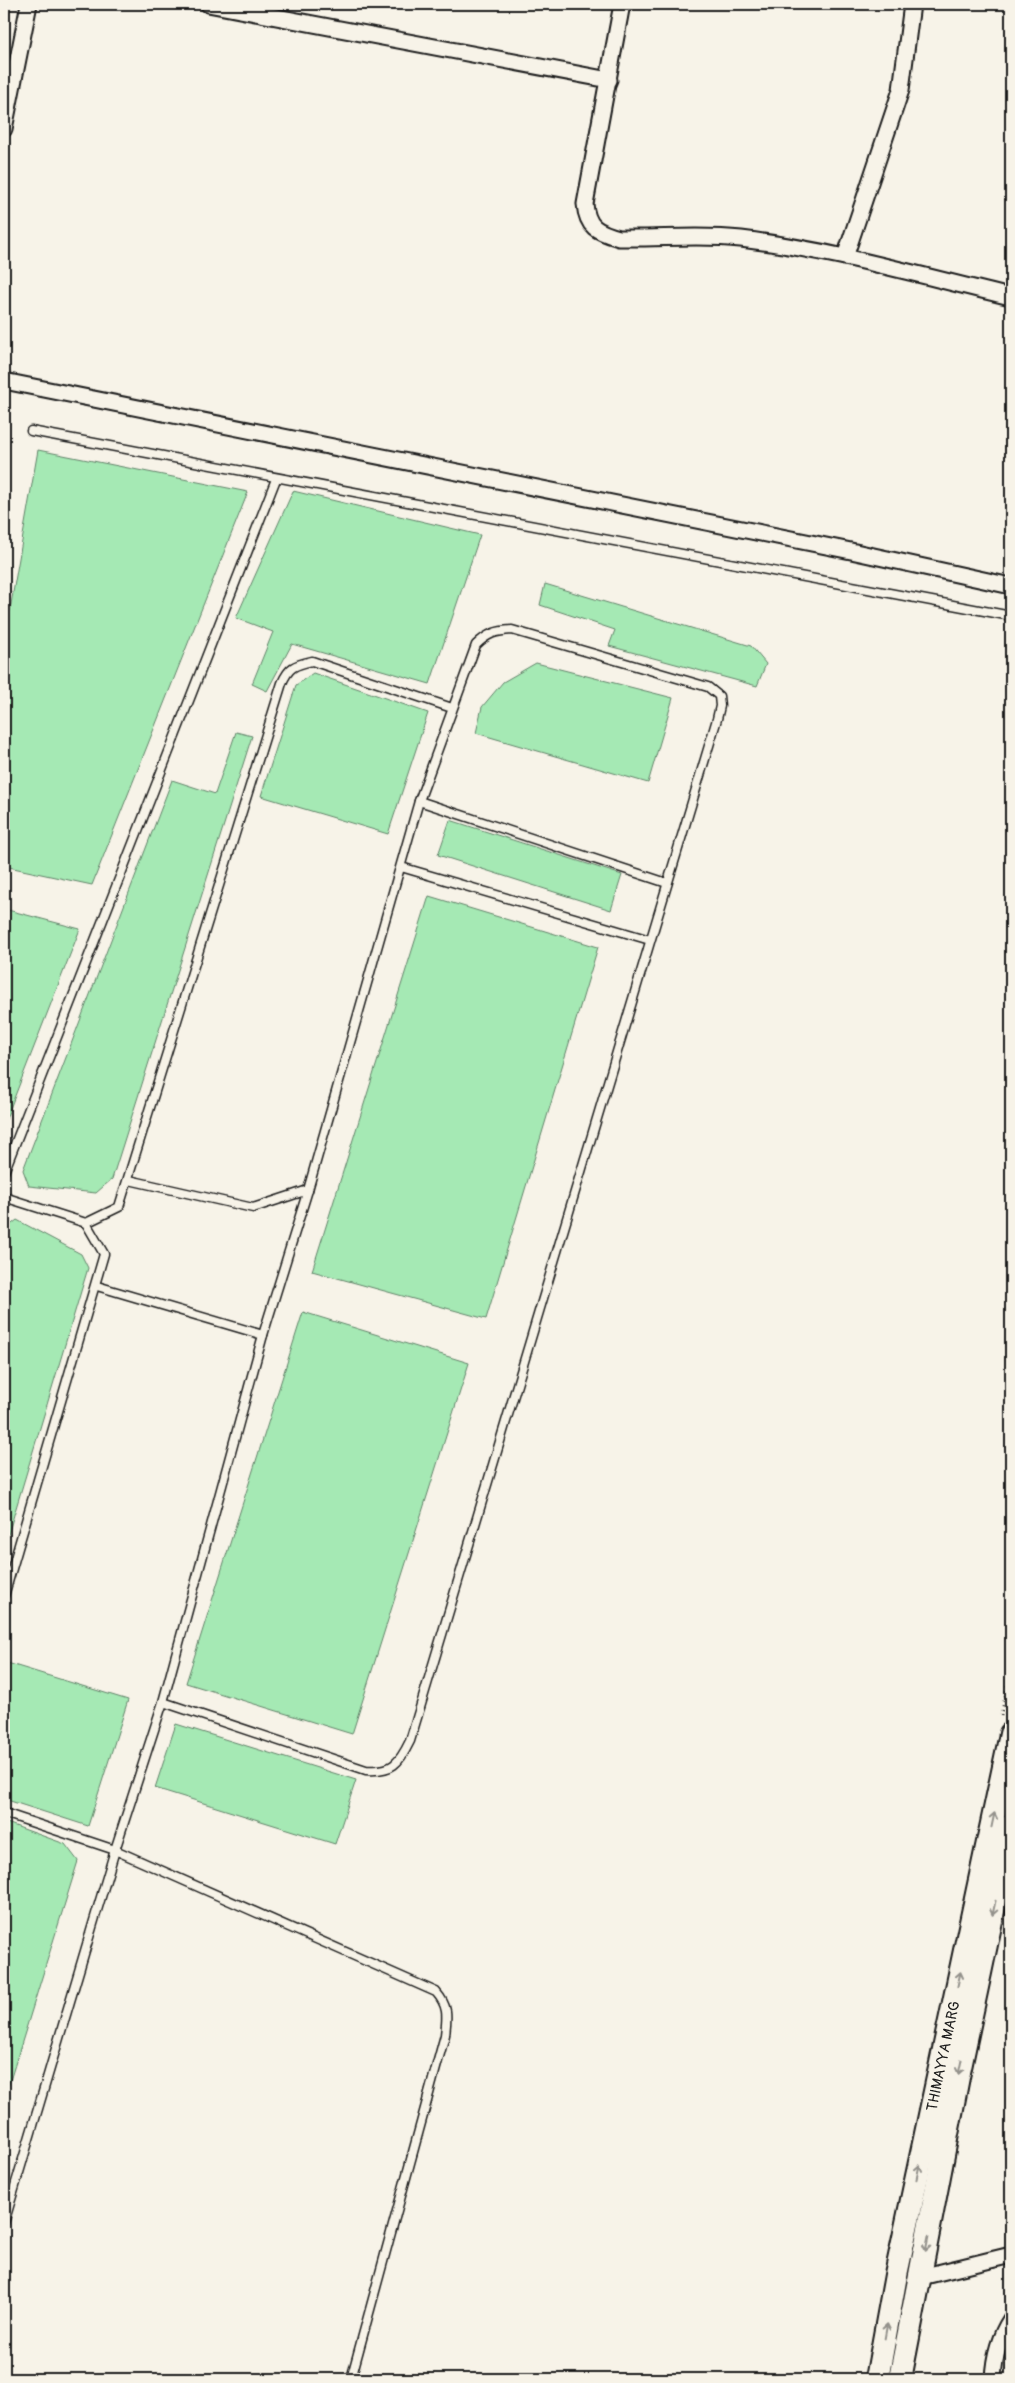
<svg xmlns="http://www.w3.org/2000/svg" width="1015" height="2383" viewBox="0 0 1015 2383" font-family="Pangolin,sans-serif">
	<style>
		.green { fill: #a5e9b4; stroke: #608268 }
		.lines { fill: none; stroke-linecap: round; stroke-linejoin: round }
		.lane-casing { stroke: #1c1c1c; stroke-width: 11 }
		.street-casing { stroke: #1c1c1c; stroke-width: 19 }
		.secondary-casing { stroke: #1c1c1c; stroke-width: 26 }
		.path { stroke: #1c1c1c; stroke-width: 3; stroke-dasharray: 1 4; stroke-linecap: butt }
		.lane { stroke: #f7f3e8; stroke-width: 8 }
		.street { stroke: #f7f3e8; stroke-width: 15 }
		.secondary { stroke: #f7f3e8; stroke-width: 22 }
		.oneway { stroke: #94928c }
		.labels { text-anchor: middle; stroke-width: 4; stroke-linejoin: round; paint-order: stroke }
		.street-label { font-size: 15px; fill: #1c1c1c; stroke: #f7f3e8 }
	</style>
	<rect width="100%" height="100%" fill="#f7f3e8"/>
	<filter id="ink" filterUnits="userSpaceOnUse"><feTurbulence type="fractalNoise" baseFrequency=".02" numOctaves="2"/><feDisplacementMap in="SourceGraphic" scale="10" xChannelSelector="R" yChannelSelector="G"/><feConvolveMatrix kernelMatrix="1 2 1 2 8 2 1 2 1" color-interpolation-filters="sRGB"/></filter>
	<g filter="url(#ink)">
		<g class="green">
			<polygon points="38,450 248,492 92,885 4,866 4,644"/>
			<polygon points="293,491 480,535 430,684 292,644 267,691 252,684 273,632 236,618"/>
			<polygon points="545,584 751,646 766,664 757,686 609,646 615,630 540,605"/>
			<polygon points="536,663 673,698 648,783 476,733 482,707 503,682"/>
			<polygon points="313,673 428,713 388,834 261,796 296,685"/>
			<polygon points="236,732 252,736 112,1179 96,1193 29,1186 23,1170 172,780 215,794"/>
			<polygon points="450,820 622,875 611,910 438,855"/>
			<polygon points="429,896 598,947 486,1319 312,1271"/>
			<polygon points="4,909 80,929 4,1124"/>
			<polygon points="17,1220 81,1254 88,1268 4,1548 4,1230"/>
			<polygon points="303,1312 469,1363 352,1734 186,1683"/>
			<polygon points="4,1662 128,1700 88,1826 4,1799"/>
			<polygon points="176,1724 356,1780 335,1844 155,1788"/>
			<polygon points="4,1822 65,1844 78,1861 4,2100"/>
		</g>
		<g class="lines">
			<g class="lane-casing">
				<g id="lane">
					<polyline points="31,431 1011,616"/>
					<polyline points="419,801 667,883"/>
					<polyline points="401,867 650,940"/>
					<polyline points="4,1172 276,479"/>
					<polyline points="129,1180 253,1208 308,1190"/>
					<polyline points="4,1197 86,1223"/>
					<polyline points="97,1286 263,1335"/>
					<path d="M4,1596L104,1254L86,1223L119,1207L282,683C289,667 294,665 312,661L452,708"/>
					<path d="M4,1813L115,1850L436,1992C449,2007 447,2016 445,2035L351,2379"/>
					<path d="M4,2223L115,1850L163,1702L263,1335L308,1190L419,801L476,645C488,633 496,631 512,630L708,687L719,696L720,706L717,719L410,1741C399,1764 392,1772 366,1770L163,1702"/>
				</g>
			</g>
			<g class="street-casing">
				<g id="street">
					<polyline points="208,4 609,80"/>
					<path d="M622,4L585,204C587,227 597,232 619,238C659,239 701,234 741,239C832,250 922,276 1011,297"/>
					<polyline points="4,129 29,4"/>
					<polyline points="845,257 901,90 912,4"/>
					<polyline points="4,381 851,551 1011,586"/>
					<polyline points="921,2277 1011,2255"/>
					<path d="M993,2379C994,2357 999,2337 1011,2319"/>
				</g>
			</g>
			<g class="secondary-casing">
				<g id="secondary">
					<polyline points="877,2379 896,2275 1011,1734"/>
					<polyline points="900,2379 958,2077 1011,1826"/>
				</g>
			</g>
			<polyline class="path" points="1001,1716 1011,1668"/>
			<use href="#lane" class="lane"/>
			<use href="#street" class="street"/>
			<use href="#secondary" class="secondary"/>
		</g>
		<defs><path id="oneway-shaft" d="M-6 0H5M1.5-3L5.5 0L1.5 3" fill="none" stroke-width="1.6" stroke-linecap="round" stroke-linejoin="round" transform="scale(1.25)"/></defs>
		<g class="oneway">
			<use href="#oneway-shaft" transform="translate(993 1820) rotate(-78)"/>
			<use href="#oneway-shaft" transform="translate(994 1908) rotate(102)"/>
			<use href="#oneway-shaft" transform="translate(959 1979) rotate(-78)"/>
			<use href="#oneway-shaft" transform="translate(960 2067) rotate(102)"/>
			<use href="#oneway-shaft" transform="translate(918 2172) rotate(-78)"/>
			<use href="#oneway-shaft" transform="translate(927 2244) rotate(101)"/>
			<use href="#oneway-shaft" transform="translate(886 2331) rotate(-80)"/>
		</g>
	</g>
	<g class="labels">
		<g class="street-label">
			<text transform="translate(943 2056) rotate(-78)" y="5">THIMAYYA MARG</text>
		</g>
	</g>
	<rect width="1015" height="2383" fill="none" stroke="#f7f3e8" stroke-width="20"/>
	<rect x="10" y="10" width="995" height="2363" fill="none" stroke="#1c1c1c" stroke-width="2" filter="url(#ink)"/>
</svg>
